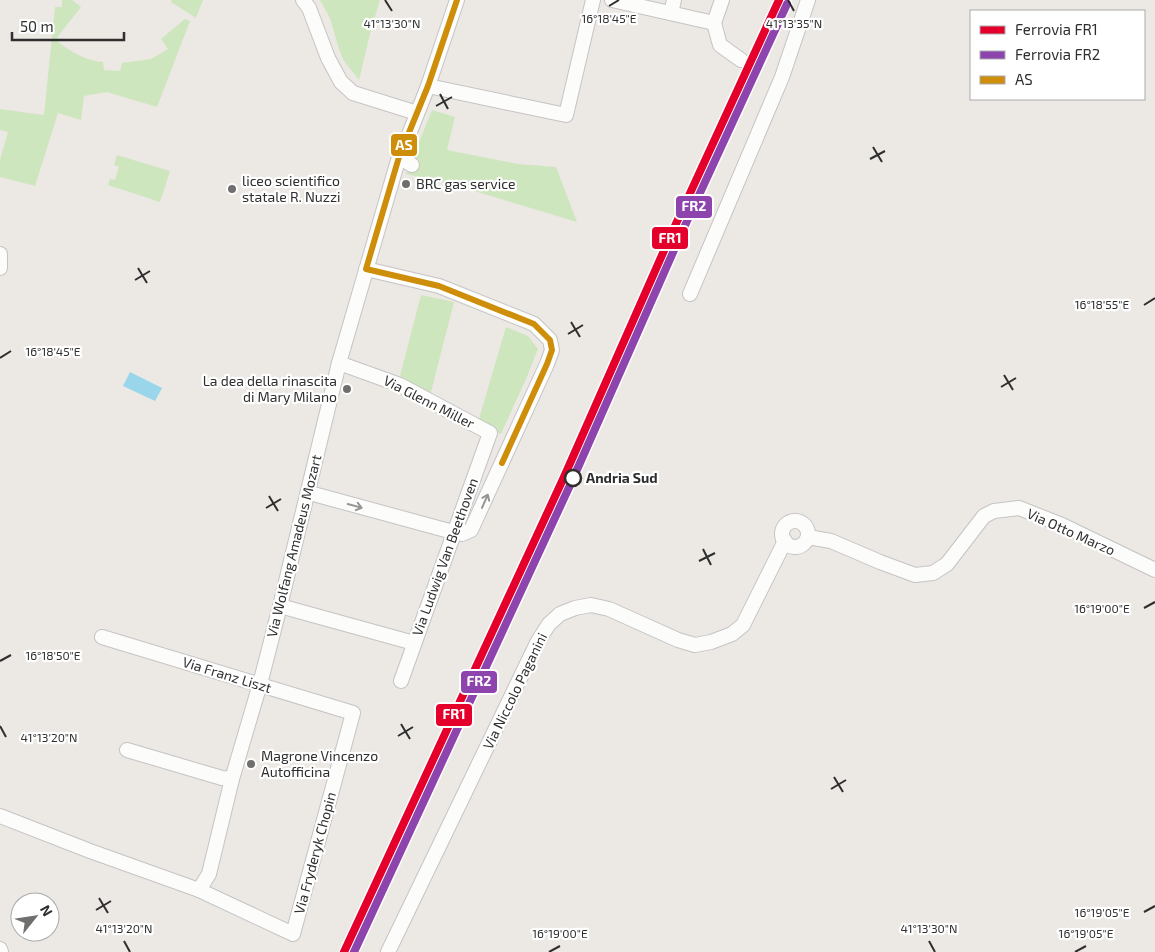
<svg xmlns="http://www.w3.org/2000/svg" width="1155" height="952" viewBox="0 0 1155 952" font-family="'Exo 2',sans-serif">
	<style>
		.green { fill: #cee6be }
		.water { fill: #99d6ec }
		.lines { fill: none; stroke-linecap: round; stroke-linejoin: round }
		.street-casing { stroke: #c5c4c5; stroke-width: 16 }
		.street { stroke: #fcfcfb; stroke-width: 14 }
		.bus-1-casing { stroke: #fff; stroke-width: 10 }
		.bus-1 { stroke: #cf8e09; stroke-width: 6 }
		.rail-1-casing { stroke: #fff; stroke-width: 11 }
		.rail-2-casing { stroke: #fff; stroke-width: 11 }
		.rail-1 { stroke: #e4002b; stroke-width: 8 }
		.rail-2 { stroke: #8e44ad; stroke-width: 8 }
		.oneway { stroke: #959594 }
		.ticks { fill: none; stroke: #2e2e2e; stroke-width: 2 }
		.poi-dot { fill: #706f6e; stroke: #fff; stroke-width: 2 }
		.stop-dot { fill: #fff; stroke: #2e2e2e; stroke-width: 2.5 }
		.labels { text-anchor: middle; stroke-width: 4.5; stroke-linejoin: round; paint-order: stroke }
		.poi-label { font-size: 14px; fill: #2e2e2e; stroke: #fff; text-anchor: start }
		.street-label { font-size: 14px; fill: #2e2e2e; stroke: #fff }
		.stop-label { font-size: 14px; font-weight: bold; fill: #2e2e2e; stroke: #fff; text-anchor: start }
		.ticks-label { font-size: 12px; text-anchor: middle; fill: #2e2e2e; stroke: #fff; stroke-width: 4.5; stroke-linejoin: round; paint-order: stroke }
		.line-badge { stroke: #fff; stroke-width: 2 }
		.badge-label { font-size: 14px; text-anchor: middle; font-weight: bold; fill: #fff }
	</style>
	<rect width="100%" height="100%" fill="#ece8e4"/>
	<g class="green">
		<path d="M62,0H72L81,7L58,36L57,41C71,52 86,61 103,62L104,70L120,71L122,63L151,59L168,49L161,39L185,19L190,21L157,107L107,92L84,96L81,120L58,113L35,186L0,177V160L8,132L0,130V109L44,115L55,7H62Z"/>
		<polygon points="172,0 203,0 196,18 171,2"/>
		<polygon points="320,0 380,0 371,30 359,80 344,61 339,49 330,18"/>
		<polygon points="432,110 455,117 447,150 518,164 556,167 577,222 454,185 406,174"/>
		<polygon points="117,155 170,171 160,202 108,185 110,179 115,180 119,167 114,165"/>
		<polygon points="421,295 454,302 430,396 400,376"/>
		<polygon points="506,327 528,336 538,349 526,379 501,434 478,422"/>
	</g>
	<polygon class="water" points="130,372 162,388 155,401 123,386"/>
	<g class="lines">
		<g class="street-casing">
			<g id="street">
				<polyline points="303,0 309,8 328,58 341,82 353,93 417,113"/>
				<polyline points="612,0 714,23"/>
				<polyline points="722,0 714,23 720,45 741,60"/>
				<polyline points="671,13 674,0"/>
				<polyline points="428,86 566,115 593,0"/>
				<polyline points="399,157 412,165"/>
				<polyline points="0,254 0,268"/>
				<polyline points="690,294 782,77 808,0"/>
				<polyline points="339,363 400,385 490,433 401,681"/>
				<polyline points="309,492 317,495 453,532 462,534 471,530 547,364 552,350 550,340 534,324 439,286 366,269"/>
				<circle cx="795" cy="534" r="13"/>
				<polyline points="808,537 831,541 880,562 915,575 933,573 947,564 984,516 994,511 1019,508 1062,525 1155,570"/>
				<polyline points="280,606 414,643"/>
				<polyline points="102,637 353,713 293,934 199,890"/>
				<polyline points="127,750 222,778 232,779"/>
				<polyline points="0,816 90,851 199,890 209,874 232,779 260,684 280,606 339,363 399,157 406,142 428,86 457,0"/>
				<polyline points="0,949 1,952"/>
				<polyline points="388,952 538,641 549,624 560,614 575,608 591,605 609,609 678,640 695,645 711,642 732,634 743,625 785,541"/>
			</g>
		</g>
		<use href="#street" class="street"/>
		<g class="bus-1-casing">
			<polyline id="bus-1" points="457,0 428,86 399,157 366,269 439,286 534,324 550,340 552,350 547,364 502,463"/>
		</g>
		<use href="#bus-1" class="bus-1"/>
		<g class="rail-1-casing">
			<polyline id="rail-1" points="344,952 564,477 674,228 779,0"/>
		</g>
		<g class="rail-2-casing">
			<polyline id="rail-2" points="354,952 572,481 682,232 787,4"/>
		</g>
		<use href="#rail-1" class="rail-1"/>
		<use href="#rail-2" class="rail-2"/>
	</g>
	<defs><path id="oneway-shaft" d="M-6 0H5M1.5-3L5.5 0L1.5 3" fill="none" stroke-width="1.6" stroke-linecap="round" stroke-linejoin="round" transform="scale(1.25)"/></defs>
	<g class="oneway">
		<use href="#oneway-shaft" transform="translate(485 501) rotate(-66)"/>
		<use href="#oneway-shaft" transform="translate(355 506) rotate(15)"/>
	</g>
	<path class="ticks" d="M385,0L392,11M788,0L794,11M609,6L619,0M440,94L448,109M436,106L452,97M873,147L882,162M870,159L885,151M138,268L147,283M135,280L150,271M1144,305L1155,298M571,322L580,337M568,334L583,325M0,358L11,351M1004,375L1013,390M1001,387L1016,378M269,496L278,511M266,508L281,499M703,549L711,565M699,561L715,553M1144,608L1155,602M0,661L11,655M401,724L410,739M0,726L6,737M398,736L413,727M834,777L843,792M831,789L846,780M99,898L108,913M96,910L111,901M1144,912L1155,906M124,941L130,952M929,941L935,952M549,952L560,946M1075,952L1086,946"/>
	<g class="poi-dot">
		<circle cx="406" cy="184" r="5"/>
		<circle cx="232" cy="189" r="5"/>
		<circle cx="347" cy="389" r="5"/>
		<circle cx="251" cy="764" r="5"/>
	</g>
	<circle class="stop-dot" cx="573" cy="478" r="8"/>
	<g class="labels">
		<g class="poi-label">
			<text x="242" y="186">liceo scientifico<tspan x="242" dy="16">statale R. Nuzzi</tspan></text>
			<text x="416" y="189">BRC gas service</text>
			<text x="337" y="386" text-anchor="end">La dea della rinascita<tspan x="337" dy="16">di Mary Milano</tspan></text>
			<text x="261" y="761">Magrone Vincenzo<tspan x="261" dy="16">Autofficina</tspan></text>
		</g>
		<g class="street-label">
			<text transform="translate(429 402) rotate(27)" y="5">Via Glenn Miller</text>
			<text transform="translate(1071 532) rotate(24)" y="5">Via Otto Marzo</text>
			<text transform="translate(294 546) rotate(-76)" y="5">Via Wolfang Amadeus Mozart</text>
			<text transform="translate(445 557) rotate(-70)" y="5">Via Ludwig Van Beethoven</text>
			<text transform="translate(227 675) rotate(17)" y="5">Via Franz Liszt</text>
			<text transform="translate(515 691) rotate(-64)" y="5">Via Niccolo Paganini</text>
			<text transform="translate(315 853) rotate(-75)" y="5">Via Fryderyk Chopin</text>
		</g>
		<g class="stop-label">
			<text x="586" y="483">Andria Sud</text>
		</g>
	</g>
	<g class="ticks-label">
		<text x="609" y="23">16°18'45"E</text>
		<text x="392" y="28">41°13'30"N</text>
		<text x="794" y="28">41°13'35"N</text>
		<text x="1102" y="309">16°18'55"E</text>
		<text x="53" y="356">16°18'45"E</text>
		<text x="1102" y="613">16°19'00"E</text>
		<text x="53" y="660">16°18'50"E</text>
		<text x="49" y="742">41°13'20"N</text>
		<text x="1102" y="917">16°19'05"E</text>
		<text x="124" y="933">41°13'20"N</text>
		<text x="929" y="933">41°13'30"N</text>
		<text x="560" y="938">16°19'00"E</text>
		<text x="1086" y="938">16°19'05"E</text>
	</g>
	<g class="line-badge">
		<rect x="390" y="133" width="28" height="24" rx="5" fill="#cf8e09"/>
		<rect x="675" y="195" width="38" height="24" rx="5" fill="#8e44ad"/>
		<rect x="651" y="226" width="38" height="24" rx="5" fill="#e4002b"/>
		<rect x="460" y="670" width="38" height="24" rx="5" fill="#8e44ad"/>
		<rect x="435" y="703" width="38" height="24" rx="5" fill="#e4002b"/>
	</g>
	<g class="badge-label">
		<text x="404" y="150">AS</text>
		<text x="694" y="211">FR2</text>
		<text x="670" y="243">FR1</text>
		<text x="479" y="686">FR2</text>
		<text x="454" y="719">FR1</text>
	</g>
	<rect x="970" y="10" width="175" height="90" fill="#ffffff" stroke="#ababab"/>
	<rect x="980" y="26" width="25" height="8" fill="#e4002b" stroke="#ababab"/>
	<text x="1015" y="35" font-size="15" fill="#2e2e2e">Ferrovia FR1</text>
	<rect x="980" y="51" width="25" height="8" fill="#8e44ad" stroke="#ababab"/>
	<text x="1015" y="60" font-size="15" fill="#2e2e2e">Ferrovia FR2</text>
	<rect x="980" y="76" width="25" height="8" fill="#cf8e09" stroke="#ababab"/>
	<text x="1015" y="85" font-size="15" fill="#2e2e2e">AS</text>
	<g transform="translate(35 917) rotate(60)"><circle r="24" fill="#ffffff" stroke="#ababab"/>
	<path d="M0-4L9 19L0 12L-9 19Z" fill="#706f6e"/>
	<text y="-8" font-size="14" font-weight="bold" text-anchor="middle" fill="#2e2e2e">N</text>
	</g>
	<path d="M12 32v8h112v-8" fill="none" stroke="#2e2e2e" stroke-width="2.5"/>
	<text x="20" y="32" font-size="15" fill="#2e2e2e" stroke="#ffffff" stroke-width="4" paint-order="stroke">50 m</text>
</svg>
